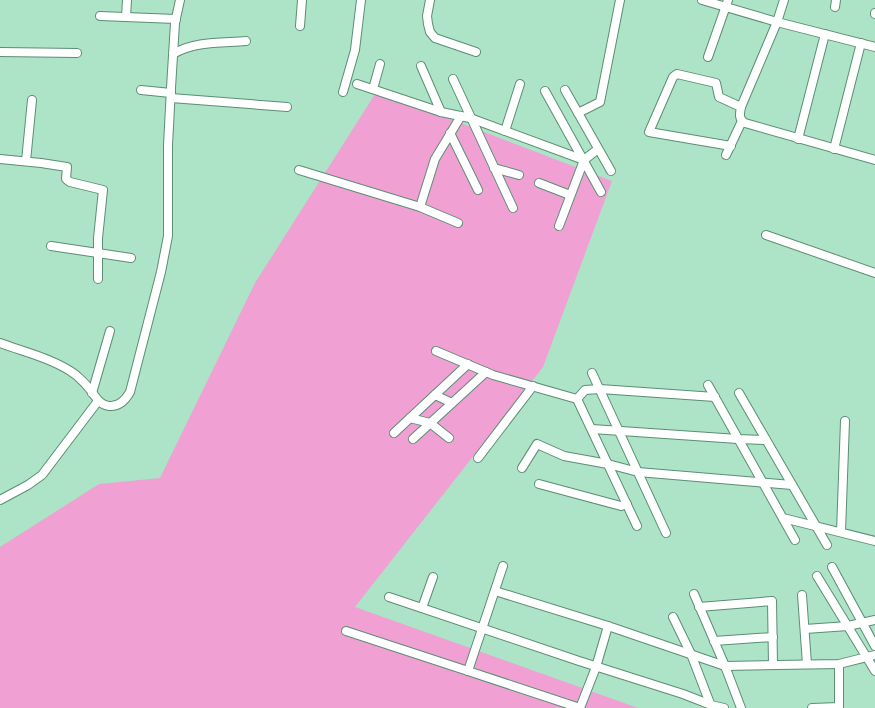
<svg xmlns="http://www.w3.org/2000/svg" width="875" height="708" viewBox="0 0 875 708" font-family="'PT Sans Narrow',sans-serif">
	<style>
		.green { fill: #f0a0d3 }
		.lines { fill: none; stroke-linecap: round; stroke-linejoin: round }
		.minor-casing { stroke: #5b8e74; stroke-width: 10 }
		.minor { stroke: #fff; stroke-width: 8 }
	</style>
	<rect width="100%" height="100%" fill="#ade3c6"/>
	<polygon class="green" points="377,91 612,181 543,367 355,607 638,708 0,708 0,547 99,484 160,478 255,283"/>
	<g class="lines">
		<g class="minor-casing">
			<g id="minor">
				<polyline points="430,0 427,16 428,24 430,32 435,38 476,52"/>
				<polyline points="702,0 777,22 875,47"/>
				<path d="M784,0L777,22L741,107C740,113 738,119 745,123L875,160"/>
				<polyline points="835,7 836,0"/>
				<polyline points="875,14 875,13"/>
				<polyline points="100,16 176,19"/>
				<polyline points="126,17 127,0"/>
				<polyline points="300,26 302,0"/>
				<polyline points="0,52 77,53"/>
				<path d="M173,54C194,41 222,43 246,41"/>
				<polyline points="708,57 728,0"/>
				<polyline points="421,66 441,112"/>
				<polyline points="453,79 513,208"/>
				<polyline points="357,84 441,112 470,118 584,160"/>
				<polyline points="373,89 380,64"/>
				<polyline points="141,90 171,93"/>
				<polyline points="565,90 611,171"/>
				<polyline points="545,91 601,192"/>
				<polyline points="343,92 355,50 361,0"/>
				<polyline points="171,98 287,107"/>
				<polyline points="578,113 600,102 620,0"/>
				<polyline points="505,131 520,84"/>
				<polyline points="450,133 478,190"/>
				<polyline points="798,139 825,34"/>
				<polyline points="731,146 649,132 673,77 677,74 716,83 719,97 741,107"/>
				<polyline points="834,149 861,43"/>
				<polyline points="726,155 742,121"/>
				<polyline points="0,159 41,163 67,167 66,179 70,182 103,190 98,238 98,279"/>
				<polyline points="26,161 32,100"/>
				<polyline points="494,168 519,175"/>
				<polyline points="299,170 420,207 458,223"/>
				<polyline points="539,183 570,195"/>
				<polyline points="420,207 435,159 461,116"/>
				<polyline points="559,226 584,160 598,149"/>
				<polyline points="766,235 875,273"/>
				<polyline points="51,246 131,258"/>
				<path d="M0,343C24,352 55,359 76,375C79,378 84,382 87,386C94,393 98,405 109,406C119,407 126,399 130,392L161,272L168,236V145L171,88L175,23L180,0"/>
				<polyline points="436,351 493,375 577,399"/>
				<polyline points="592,373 666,533"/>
				<polyline points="708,385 795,540"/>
				<polyline points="92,393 110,331"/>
				<polyline points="739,393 827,545"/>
				<polyline points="435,395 452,403"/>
				<polyline points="410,418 430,423 449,438"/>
				<polyline points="592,429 738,439 766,440"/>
				<polyline points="394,433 468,364"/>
				<polyline points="413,439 486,372"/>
				<polyline points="478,458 533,386"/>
				<polyline points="522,468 537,444 564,456 608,464 638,472 792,485"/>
				<polyline points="539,484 621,506 627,504"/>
				<polyline points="0,500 28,485 42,475 98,401"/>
				<polyline points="783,518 875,541"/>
				<polyline points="637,526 577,399 585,390 600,389 715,397"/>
				<polyline points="841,532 845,421"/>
				<polyline points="503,566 468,671 580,708 596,667 608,626"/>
				<polyline points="832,567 875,646"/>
				<polyline points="817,576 875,671"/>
				<polyline points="495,591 608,626 725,666 839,664 875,655"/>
				<polyline points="694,594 725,666 741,708"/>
				<polyline points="802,595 807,664"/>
				<polyline points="389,597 579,661 683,694 711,705 724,708"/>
				<polyline points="699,607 772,601 773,665"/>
				<polyline points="422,608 433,577"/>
				<polyline points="673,617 691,654 711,706"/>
				<polyline points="805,629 848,626 875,620"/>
				<polyline points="346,631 468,671"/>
				<polyline points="714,641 773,637"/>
				<polyline points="812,708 839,707 839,664"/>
			</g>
		</g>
		<use href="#minor" class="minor"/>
	</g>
</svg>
